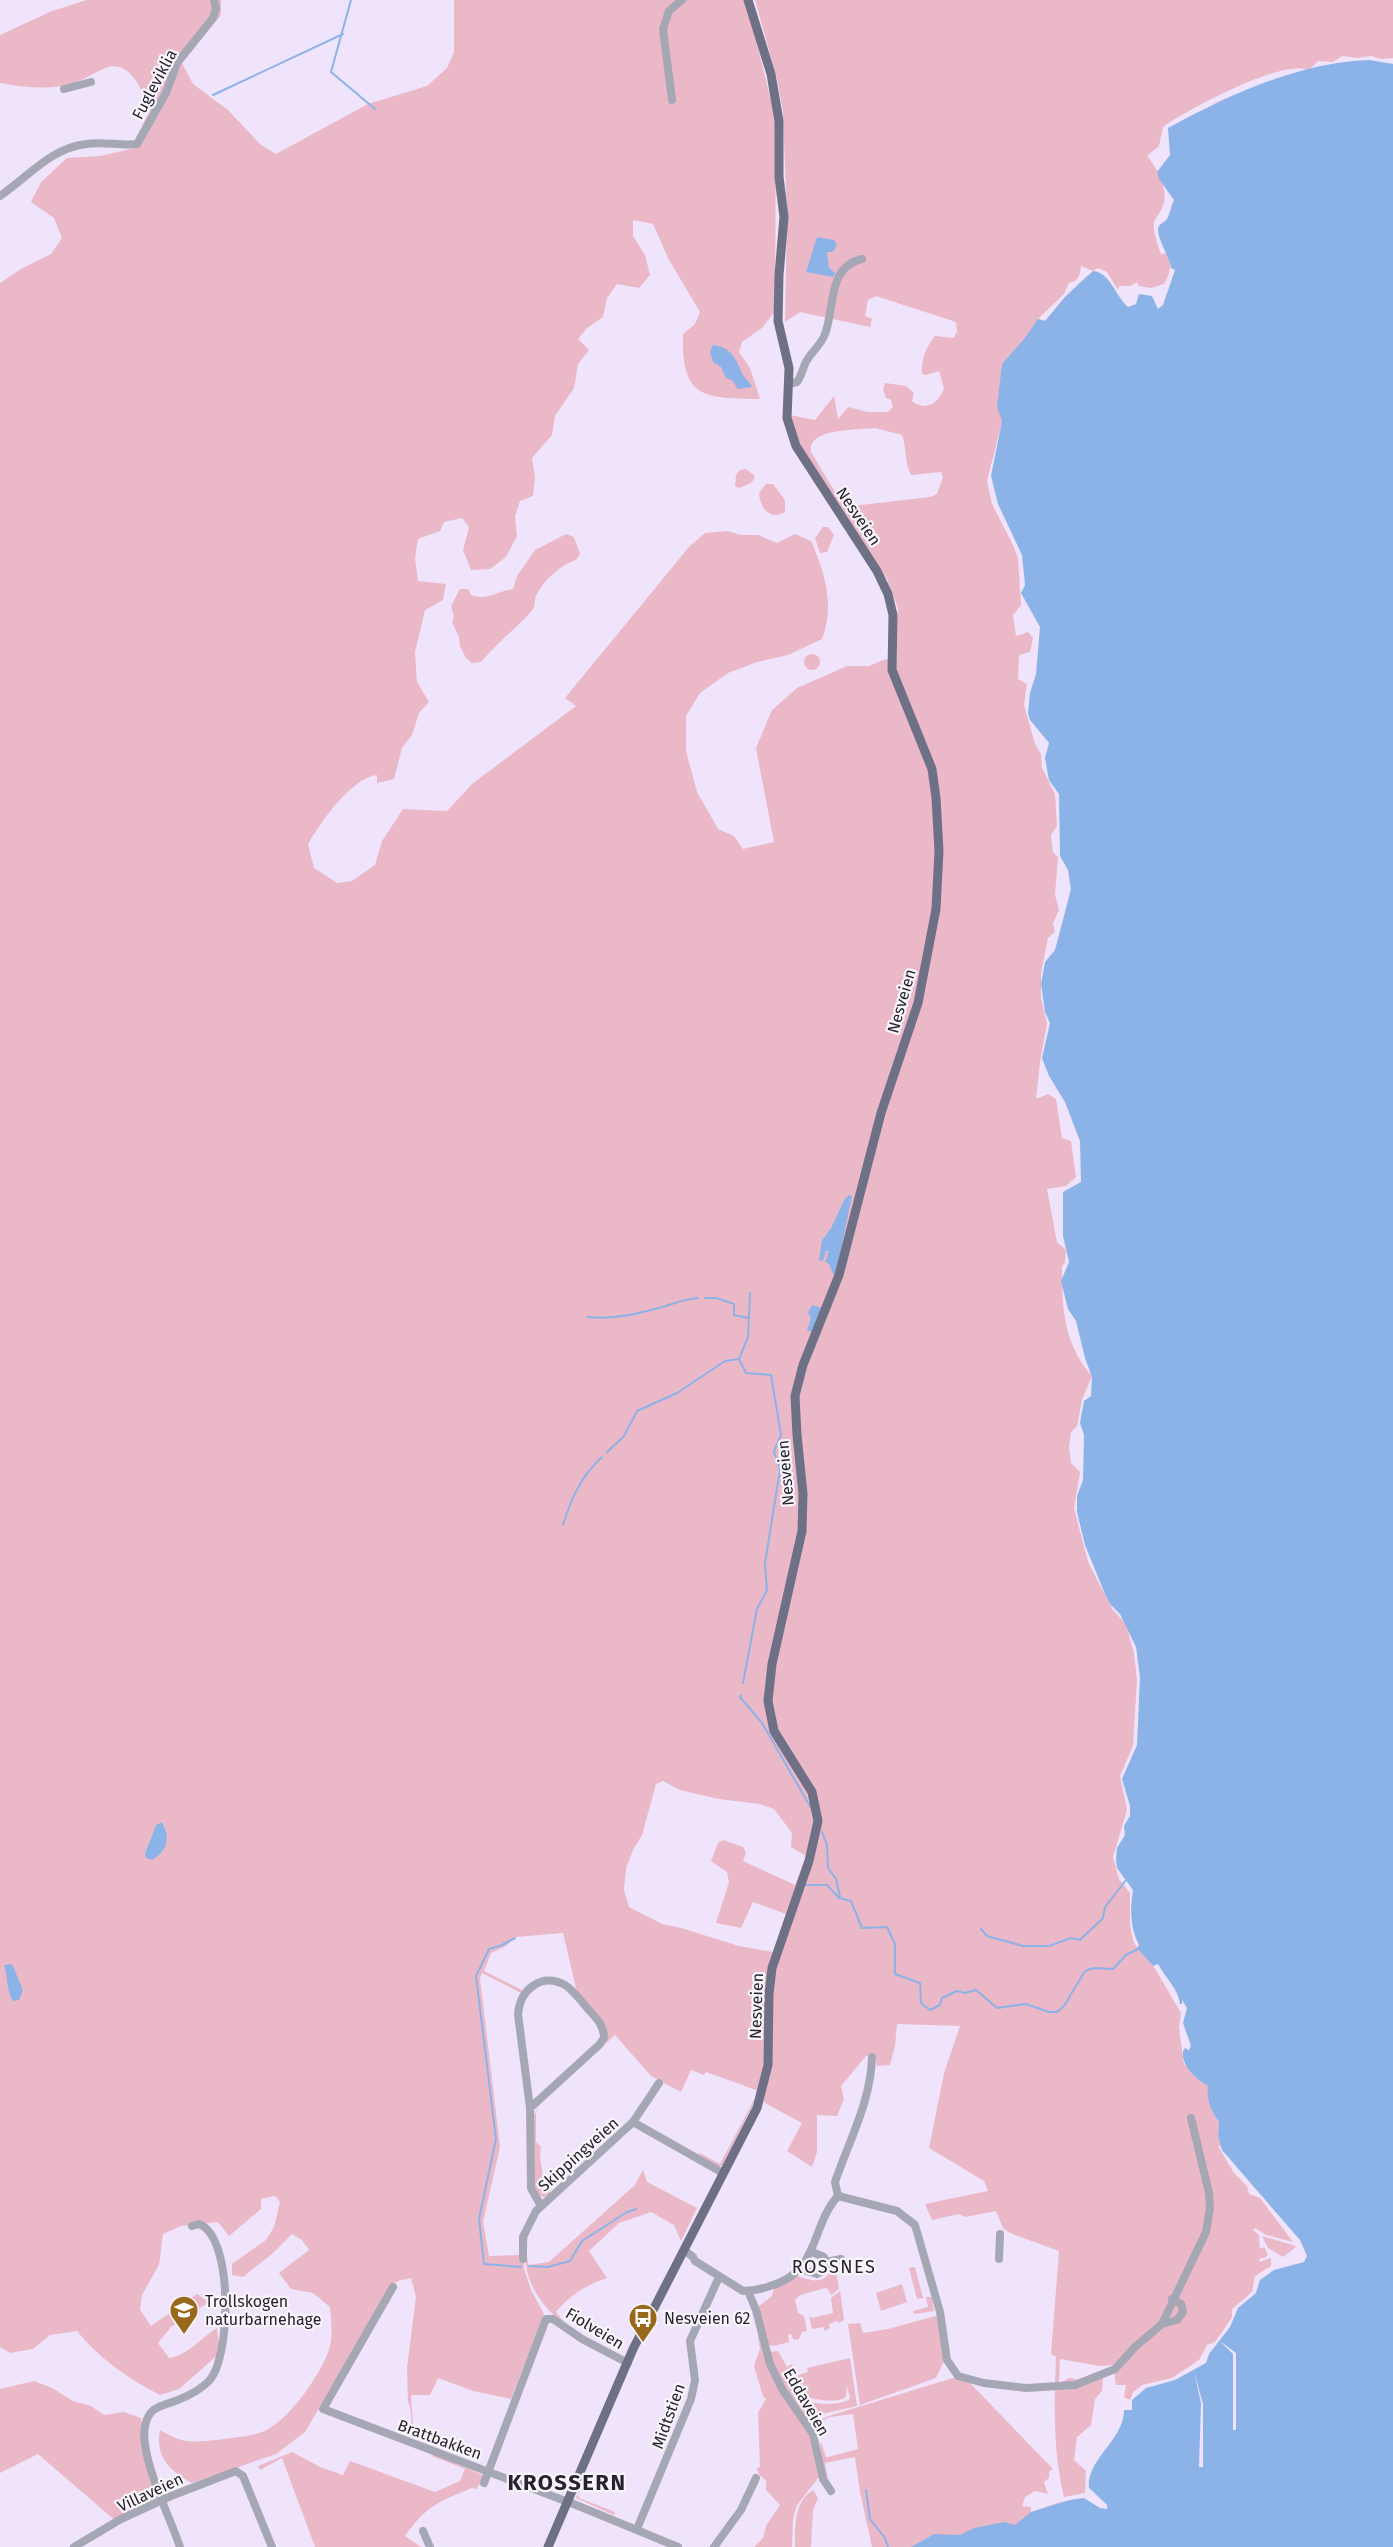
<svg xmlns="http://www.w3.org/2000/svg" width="1393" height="2547" viewBox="0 0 1393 2547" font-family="'Fira Sans',sans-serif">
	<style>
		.green { fill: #ebb8c8; fill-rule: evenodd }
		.water { fill: #8cb3e8 }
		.pier { fill: #efe4fb }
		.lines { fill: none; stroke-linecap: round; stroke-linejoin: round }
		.stream { stroke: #8cb3e8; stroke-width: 2 }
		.minor { stroke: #a6a7b4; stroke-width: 8 }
		.major { stroke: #6e7086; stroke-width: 9 }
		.labels { text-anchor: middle; stroke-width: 4.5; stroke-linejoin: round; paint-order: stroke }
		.street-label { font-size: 16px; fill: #27222d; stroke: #f8f5fb }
		.poi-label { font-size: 16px; fill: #27222d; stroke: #f8f5fb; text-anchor: start }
		.neighbourhood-label { font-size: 18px; letter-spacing: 1.5px; fill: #27222d; stroke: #f8f5fb }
		.district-label { font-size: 22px; font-weight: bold; letter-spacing: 1.5px; fill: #27222d; stroke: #f8f5fb }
	</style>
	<rect width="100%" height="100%" fill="#efe4fb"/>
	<g class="green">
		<path d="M87,0H221V15L182,63L193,84L228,110L261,145L276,154L368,104L427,86L447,68L454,52V0H746L776,120L775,311L762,328L742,342L739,352L750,368L760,399C704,398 681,399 683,334L695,324L700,312L669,260L653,224L633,220V236L645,255L650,275L639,288L617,284L607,298L603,317L587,328L578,339L589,350L578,364L574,388L555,416L552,435L532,458L535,477L533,496L520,501L515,516L517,536L506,557L490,569L471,570L463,550L469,527L462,518L444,522L440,531L418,539L415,558L418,581L446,584L443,600L425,610L415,652L417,682L429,702L419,713L412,735L402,748L394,779L377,783V775C351,778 321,822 308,844L314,868L337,883L352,881L375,865L382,841L403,809L447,811L472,784L576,706L565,698L689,547L705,533L727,531L742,535H758L777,543L795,534L811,541C825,572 835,607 822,639L788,655L757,662L728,673L700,693L686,716V751L697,792L718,829L734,836L743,849L774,842L756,748L772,710L797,688L847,666H869L883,660L897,658L895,644L898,608L887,579L799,444L790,415L815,420L834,396L838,419L848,407L868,412H888L893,407L891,400L886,398L883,390L885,383L906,386L914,393L912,401C926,412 939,403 944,388L939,371L927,375L922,374C921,360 926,347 935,336L954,338L957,331L956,322L876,296L868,300L865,316L872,319L870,327L800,312L785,322L787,219L783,112L777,79L755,0H1393V58L1382,59L1371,56L1358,58L1342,56L1333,62L1318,61L1309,70L1354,61L1393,64L1212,104L1267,82L1307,70C1281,59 1187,110 1163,127L1159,146L1147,156C1156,167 1168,188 1164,203C1162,211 1156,216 1154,223C1152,228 1159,249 1161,254L1167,253C1173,265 1170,273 1164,284L1151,288L1139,286L1137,282L1130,286H1119L1118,290L1107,272L1098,268L1093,271L1081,266C1080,275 1079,281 1069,283L1064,294L1038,319L1045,321L1065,297L1088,275L1079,296L1028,334L1022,342L987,481L992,504L1014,547L1018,559L1021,605L1013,615L1016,636L1028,632L1033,638L1030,652L1019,655L1018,679L1027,684L1024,705L1035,744L1041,754L1042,768L1055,794L1057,826L1051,835L1053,852L1058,857L1055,895L1059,910L1053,923L1055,932L1048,938L1041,973V998L1047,1024L1040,1062L1036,1099L1048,1094L1056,1099L1062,1138L1071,1141L1076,1177L1066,1186L1047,1189L1057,1242L1066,1250L1065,1263L1062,1266C1062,1308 1063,1343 1092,1376L1082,1400L1077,1426L1071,1432L1069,1446L1071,1463L1080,1472L1074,1508L1088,1562L1113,1610L1126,1624L1134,1653L1137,1680L1133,1746L1120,1776L1127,1810L1113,1857L1119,1879L1130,1893V1926L1134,1943L1154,1967L1181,2013L1179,2028L1184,2064L1209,2086C1206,2100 1211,2111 1219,2122L1218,2136L1221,2147L1218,2146L1234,2173L1247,2186L1249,2194L1260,2198L1293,2242L1266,2235L1255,2228L1253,2230L1259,2235L1260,2249L1264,2247L1268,2254L1265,2258H1260L1259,2262L1271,2258V2266L1255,2276L1252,2292L1232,2309V2317L1225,2328L1215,2342L1207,2345L1199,2360L1172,2378L1142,2385L1133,2392L1130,2400L1124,2397L1126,2385H1116L1113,2365L1100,2366L1060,2359L1059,2383L1070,2378L1079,2380L1103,2377L1102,2391L1095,2399L1091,2425L1077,2437L1074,2460L1086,2471L1085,2493L1064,2497C1053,2453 1054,2403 1056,2357L1051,2354L1059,2251L1010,2233L1003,2228L996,2211L965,2217L959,2214L932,2220L925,2204L988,2191L984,2181L929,2148L944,2073L960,2026L897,2024L895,2046L890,2065L877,2066L875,2055L866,2056L841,2086L844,2099L837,2116L817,2115V2152L812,2167L787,2151L802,2123L765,2103L759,2091L706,2072L704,2075L691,2070L681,2092L651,2076L615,2035L602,2047L607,2036L569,1984L576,1988L563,1933L516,1937L506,1946L491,1953L484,1971L522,1990L521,1993L482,1973L480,1978L500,2147L483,2222L489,2256L519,2255L522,2232L524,2268L531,2290L544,2314L511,2399L473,2391L438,2378L430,2395H411L414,2440C409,2428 414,2412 408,2402L407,2368L416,2297L411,2278L398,2281L391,2286L305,2432L276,2454L192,2483C170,2471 155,2457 160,2430C183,2444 191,2442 217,2440C231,2438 248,2437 262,2432C287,2423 319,2377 328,2352C334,2338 331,2322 330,2307L313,2293L291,2289L279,2273L309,2250L302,2240L292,2234L273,2253L243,2277L232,2275V2264L266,2240L274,2227L280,2202L275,2196L261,2199V2209L229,2236L218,2222L181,2226L163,2234L159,2265L142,2295L140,2310L151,2326L197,2294L209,2302L171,2327L158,2343L169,2358C187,2356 202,2337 217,2328L220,2353L179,2389L160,2395C128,2379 100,2359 77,2331L50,2335L33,2349L10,2353L0,2347V283L21,269L51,254L62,238L54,218L31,202L41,182L67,158L100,156L135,148L136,138L150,110C143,93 132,61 108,67C96,71 86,79 74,83C50,91 24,87 0,83V35L52,11ZM875,428L902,435C907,448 904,462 911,475L941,472L943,477L937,494L930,497L844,507L811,452C807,428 857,430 875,428ZM844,1200L842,1241L836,1274L833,1273L828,1258L829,1251H826L822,1240L831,1228ZM663,1781L680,1790L719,1799L760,1804L774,1809L792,1833L791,1847L806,1856L795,1885L743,1861L746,1853L743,1847L723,1840L718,1843L711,1861L727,1872L729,1882L716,1923L741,1928L753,1902L786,1914L773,1952L739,1946L681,1928L662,1924L629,1907L624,1890L626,1868L634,1848L642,1835L656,1784ZM162,1822L166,1830L145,1853L156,1825Z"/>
		<path d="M746,469L755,476C753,485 745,485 739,488L735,486L736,475L740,470Z"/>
		<path d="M766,484H773L785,500V512C770,521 760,508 759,493Z"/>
		<polygon points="823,527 828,527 834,535 827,552 820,553 815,538"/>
		<path d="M566,534L574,537L580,554L576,560C560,565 544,580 536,596C534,602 536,607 530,613C514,630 496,644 481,662L472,663L466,658L460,646L459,637L452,622L454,617L451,606L460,589H468L471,595C488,601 497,591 513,589L517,576L535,550Z"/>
		<circle cx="812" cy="662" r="8"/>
		<path d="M754,2100L755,2101L722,2166C714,2167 702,2159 698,2152L720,2164Z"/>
		<polygon points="540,2103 536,2113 536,2142 541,2147 540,2156 544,2186 551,2193 545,2197 539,2196 534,2185 534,2115"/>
		<path d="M643,2170L647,2182L697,2208L681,2241L674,2225L651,2212L619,2223L589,2251L607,2278C586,2285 570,2295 556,2312L568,2327C543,2308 525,2285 525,2252C525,2245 524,2240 528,2234L526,2255L529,2265L549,2262L635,2185Z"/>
		<polygon points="1262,2236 1293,2245 1296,2247 1283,2257 1268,2248"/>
		<path d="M833,2265H835L839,2289L831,2295L828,2289L826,2288L800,2295L795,2300L798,2313L804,2316L807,2331L802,2332L799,2339L794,2340L791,2334L788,2335L789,2342L774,2346L768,2345L758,2307L772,2296L774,2288L797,2276C811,2281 827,2286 833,2265Z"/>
		<polygon points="915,2267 923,2298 917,2299 909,2268"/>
		<polygon points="902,2284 907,2302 881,2311 876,2293"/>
		<polygon points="840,2291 844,2320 839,2323 837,2321 829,2324 830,2328 825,2331 823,2327 812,2329 809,2316 812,2318 833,2313 831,2298"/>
		<polygon points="926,2297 932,2297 934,2311 914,2314 913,2311 928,2307"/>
		<polygon points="935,2316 939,2318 944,2361 936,2378 860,2405 848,2324 860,2323 863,2333 888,2329"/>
		<path d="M756,2322L768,2364L810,2431L819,2477L797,2505L793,2518L792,2547H754L763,2538L766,2526L780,2505L766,2490V2481C762,2475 758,2477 757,2468L760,2467L758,2413L766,2399L763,2396L754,2366L760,2349Z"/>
		<path d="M778,2351L787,2367L792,2364L796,2376L808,2372L807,2368L850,2358L857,2406L813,2416L807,2421L790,2398L768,2352ZM847,2386L850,2397L849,2400C833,2407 805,2405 793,2392C804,2398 836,2405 846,2397Z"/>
		<path d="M953,2378L970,2383L1053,2469L1049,2472V2478L1044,2482L1048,2494L1035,2491L1025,2497L1022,2506L1031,2507V2512L1060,2502L1084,2498L1038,2547H872L860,2492L855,2457L825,2463L828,2478L825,2476L820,2444L821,2442L826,2457H828L858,2449L853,2414L830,2417L814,2425L819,2435L815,2434L813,2427C815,2419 825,2418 832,2415Z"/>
		<polygon points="34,2381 52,2388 73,2401 91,2406 104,2415 124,2412 141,2418 156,2501 117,2522 38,2454 0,2473 0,2389"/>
		<path d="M292,2452L320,2467L343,2475L350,2461L435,2492L460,2481L465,2469L432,2456L433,2454L485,2476L476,2489L472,2488C437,2503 428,2504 405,2536L421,2547H315L282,2458L260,2470L258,2466Z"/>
		<polygon points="590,2466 578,2495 579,2498 615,2512 614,2515 576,2498"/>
		<path d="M813,2490L818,2498L813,2510L811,2547H795C795,2526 794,2502 813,2490Z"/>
	</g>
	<g class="water">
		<path d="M1369,60L1393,64V2547H911L934,2534L960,2535L974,2528L1004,2522L1015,2525L1031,2512L1070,2500L1084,2498L1107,2509V2505L1089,2490C1085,2459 1124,2441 1124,2410H1132V2400L1146,2388L1175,2380L1206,2363L1209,2354L1230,2327L1238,2308L1256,2293L1260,2280L1274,2270L1304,2262L1307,2256L1300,2240L1222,2150L1218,2136L1219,2122C1211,2111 1206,2100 1208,2086C1196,2079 1181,2066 1183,2051L1185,2048L1189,2050L1191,2046L1183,2023L1187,2008L1182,2000V2004H1180C1179,1990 1165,1977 1158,1964L1153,1966L1137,1948L1139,1945C1130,1927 1130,1910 1133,1890L1117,1868L1116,1860L1117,1848L1125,1835L1124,1826L1130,1816V1806L1122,1779L1137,1745L1140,1677L1136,1647L1120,1614L1110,1604L1105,1594L1085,1545L1077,1512V1496L1083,1480L1084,1435L1080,1423L1084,1401L1091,1396L1092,1377L1085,1358L1076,1321L1068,1309L1061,1281L1069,1262L1063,1236V1192L1081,1182L1080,1141L1065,1102L1049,1076L1042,1058L1050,1023L1045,1012L1041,984L1045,962L1055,950L1071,889L1068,870L1060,856L1059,794L1049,780L1045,758L1049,743L1030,720L1028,713L1030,693L1036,674L1040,627L1021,593L1025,585L1022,555L998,504L991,476L1002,421L997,407L1002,364L1024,339L1038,319L1045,321L1065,297L1093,271C1110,272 1116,297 1128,307L1136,304L1139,294L1152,296L1158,309L1163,305L1175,270L1171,268C1170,257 1154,234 1159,226C1161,223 1165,222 1167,219C1170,214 1171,206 1174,200L1159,179L1157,172L1170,155L1168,128C1227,96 1300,62 1369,60Z"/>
		<polygon points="817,237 834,240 837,245 833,252 827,252 829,268 835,273 833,277 806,272"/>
		<path d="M713,345C732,347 736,360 743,375C746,380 750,382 752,387L738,389L732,380L726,378L721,367L713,362L710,352Z"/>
		<polygon points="849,1195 852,1196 836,1274 833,1274 829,1264 825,1262 829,1251 826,1251 823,1261 819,1260 822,1240 831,1228 844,1200"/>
		<polygon points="812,1305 821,1308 813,1331 807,1331 811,1318 808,1313"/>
		<path d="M162,1822C171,1838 167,1851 152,1860L146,1858L145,1853L156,1825Z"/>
		<path d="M12,1964L23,1990L19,2000L13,2001C6,1990 8,1977 4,1965Z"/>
	</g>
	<g class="pier">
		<polygon points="1220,2341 1236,2353 1236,2430 1233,2430 1233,2354"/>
		<polygon points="1194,2371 1203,2404 1203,2467 1199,2467 1201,2403"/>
		<polygon points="1088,2487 1107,2505 1107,2509 1100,2508 1084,2498 1087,2496 1096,2503 1105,2506 1087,2493"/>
	</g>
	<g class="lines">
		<g class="stream">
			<polyline points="351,0 331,72 375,109"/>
			<polyline points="213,95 343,34"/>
			<polyline points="705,1298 716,1298 734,1304 734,1315 748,1318"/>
			<path d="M588,1317C615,1320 641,1313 666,1306C678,1302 685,1299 698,1298"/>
			<polyline points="607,1452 624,1436 637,1411 677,1393 725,1361 739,1359"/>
			<path d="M563,1525C571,1499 581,1476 602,1457"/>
			<polyline points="743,1683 757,1609 767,1590 765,1563 780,1470 774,1451 781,1435 771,1375 746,1373 739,1359 748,1337 750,1293"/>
			<polyline points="741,1695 740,1697 762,1723 811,1808"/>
			<polyline points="822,1832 827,1845 828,1868 836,1879 840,1897"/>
			<polyline points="806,1885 827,1885 839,1898 851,1901 862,1928 887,1927 895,1944 895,1974 920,1983 921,2003 930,2010 940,2005 942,1998 957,1991 965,1993 976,1990 997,2008 1026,2004 1049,2012 1057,2012 1064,2006 1085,1971 1094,1968 1113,1969 1126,1955 1138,1949"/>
			<polyline points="981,1929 987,1936 1023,1946 1049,1946 1071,1938 1080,1940 1103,1918 1105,1907 1126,1880"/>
			<polyline points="515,1938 502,1945 489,1949 476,1976 496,2139 479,2219 484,2264 521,2267"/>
			<polyline points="529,2266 548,2267 570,2261 582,2241 627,2212 636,2209"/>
			<polyline points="866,2490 870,2519 885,2538 888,2547"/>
		</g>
		<g class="minor">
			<polyline points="64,89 91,82"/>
			<polyline points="672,100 663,29 669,11 682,0"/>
			<path d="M0,196C28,177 51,148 86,144C103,141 120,146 137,144L166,93L177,63L213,18L216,8L214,0"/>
			<path d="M789,384L797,382C802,375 803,367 807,360C813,350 821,345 825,334C835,308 827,267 862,259"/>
			<path d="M530,2108L599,2045L604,2038C604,2025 596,2018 588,2009C581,2001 574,1991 565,1985C541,1972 520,1990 518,2014L530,2108L531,2188L541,2206"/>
			<polyline points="633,2122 723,2173"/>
			<polyline points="838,2196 897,2211 915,2225 940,2312 947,2360 958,2376 984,2383 1026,2388 1075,2385 1115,2369 1135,2347 1162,2324 1206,2232 1210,2208 1209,2193 1191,2118"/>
			<path d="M838,2196L835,2182C849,2141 871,2101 872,2057"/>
			<path d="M684,2250L693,2257L695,2261L743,2291C752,2291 762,2289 770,2286C820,2272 810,2227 838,2196"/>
			<polyline points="523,2259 523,2237 536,2211 633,2122 659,2083"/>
			<polyline points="999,2259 1000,2234"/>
			<polyline points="826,2262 841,2259"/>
			<polyline points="800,2269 817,2274 826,2269 824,2257 812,2252"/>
			<polyline points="393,2287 323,2409 576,2505 678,2547"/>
			<polyline points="748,2291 756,2310 770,2364 782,2389 813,2434 823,2479 831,2491"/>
			<polyline points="1162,2324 1177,2320 1183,2312 1181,2304 1172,2299"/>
			<polyline points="484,2483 546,2319 553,2319 582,2339 628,2363"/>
			<polyline points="637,2529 691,2399 695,2380 690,2341 719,2277"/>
			<polyline points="423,2531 430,2547"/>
			<polyline points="74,2547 121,2519 171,2496 236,2471 243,2476 272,2547"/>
			<path d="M180,2547C170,2517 139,2456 145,2426C149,2406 162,2406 178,2400C188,2396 201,2389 209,2381C231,2358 234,2237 199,2224L192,2226"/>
			<polyline points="714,2547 741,2510 756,2478"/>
		</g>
		<polyline class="major" points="548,2547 633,2349 757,2108 768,2065 769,1994 772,1968 809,1861 818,1821 812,1792 774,1731 768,1701 772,1664 802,1531 803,1494 797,1435 795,1396 803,1365 839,1275 881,1113 918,1003 936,909 939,851 936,798 932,769 892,670 893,615 888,594 877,571 796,446 787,418 789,368 778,321 779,275 784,217 779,177 779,121 771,74 748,0"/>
	</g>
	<defs>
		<g id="school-pin" transform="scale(1.5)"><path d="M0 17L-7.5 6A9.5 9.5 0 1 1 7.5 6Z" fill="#99691b" stroke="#f8f5fb"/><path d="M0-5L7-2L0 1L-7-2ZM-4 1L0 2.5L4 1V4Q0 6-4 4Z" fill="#fff"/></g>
		<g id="bus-pin" transform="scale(1.5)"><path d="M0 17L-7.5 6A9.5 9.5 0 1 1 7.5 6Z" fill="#99691b" stroke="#f8f5fb"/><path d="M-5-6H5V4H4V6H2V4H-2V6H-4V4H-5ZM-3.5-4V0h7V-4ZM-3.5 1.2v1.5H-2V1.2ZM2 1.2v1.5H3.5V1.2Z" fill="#fff"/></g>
	</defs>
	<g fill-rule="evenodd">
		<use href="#school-pin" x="184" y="2310"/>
		<use href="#bus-pin" x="643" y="2318"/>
	</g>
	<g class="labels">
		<g class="street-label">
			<text transform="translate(154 84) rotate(-62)" y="6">Fugleviklia</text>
			<text transform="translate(859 516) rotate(56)" y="6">Nesveien</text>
			<text transform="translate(901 1001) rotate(-74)" y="6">Nesveien</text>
			<text transform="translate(785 1473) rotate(-95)" y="6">Nesveien</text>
			<text transform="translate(756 2006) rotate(-88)" y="6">Nesveien</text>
			<text transform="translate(578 2154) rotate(-42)" y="6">Skippingveien</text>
			<text transform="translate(595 2328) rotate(31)" y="6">Fiolveien</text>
			<text transform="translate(807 2402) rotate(60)" y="6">Eddaveien</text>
			<text transform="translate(668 2416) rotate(-70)" y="6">Midtstien</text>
			<text transform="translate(440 2439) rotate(20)" y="6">Brattbakken</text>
			<text transform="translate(150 2492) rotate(-25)" y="6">Villaveien</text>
		</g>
		<g class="poi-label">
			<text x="205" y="2307">Trollskogen<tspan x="205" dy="18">naturbarnehage</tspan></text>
			<text x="664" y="2324">Nesveien 62</text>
		</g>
		<g class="neighbourhood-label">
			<text x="834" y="2273">ROSSNES</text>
		</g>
		<g class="district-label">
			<text x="567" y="2490">KROSSERN</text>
		</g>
	</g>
</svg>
